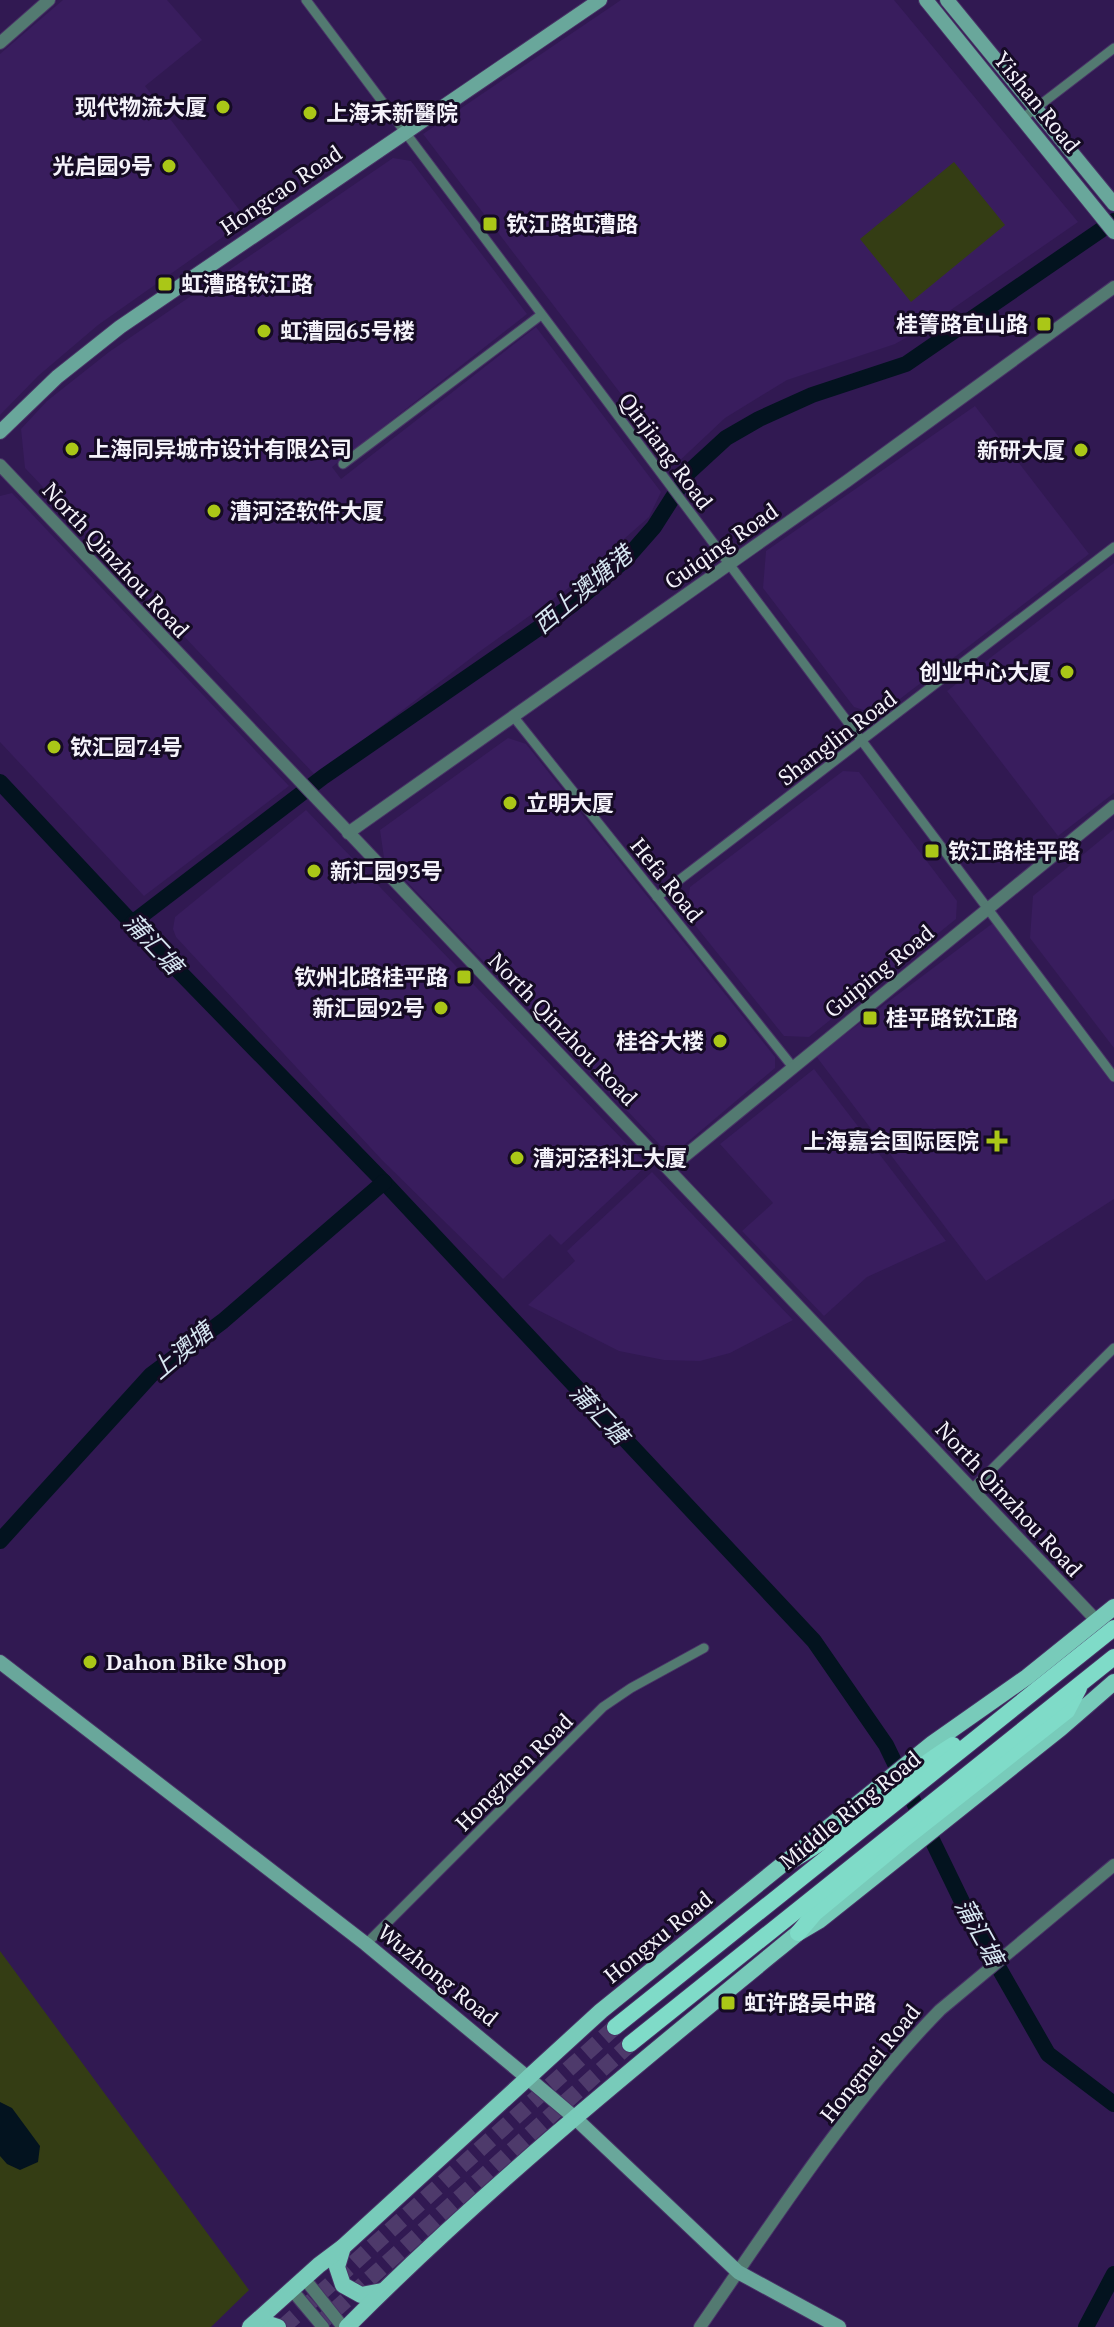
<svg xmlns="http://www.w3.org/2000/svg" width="1114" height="2327" viewBox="0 0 1114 2327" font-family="'PT Serif','Noto Sans SC',serif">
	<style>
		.built { fill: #391d5e }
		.green { fill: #343d14 }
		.water { fill: #03131f }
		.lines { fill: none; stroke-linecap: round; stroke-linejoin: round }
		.river { stroke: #03131f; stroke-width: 16 }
		.trunk-tunnel { stroke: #4e3a6b; stroke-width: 16; stroke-dasharray: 16 8; stroke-linecap: butt }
		.minor-casing { stroke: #483366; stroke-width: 11 }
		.tertiary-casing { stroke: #483366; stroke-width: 14 }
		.secondary-casing { stroke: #483366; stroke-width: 16 }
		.primary-casing { stroke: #483366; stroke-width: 18 }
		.trunk-casing { stroke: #483366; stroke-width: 18 }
		.minor { stroke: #537a71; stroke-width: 9 }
		.tertiary { stroke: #537a71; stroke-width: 12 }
		.secondary { stroke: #69a79b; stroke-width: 14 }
		.primary { stroke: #78cbba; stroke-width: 16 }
		.trunk { stroke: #7fdbc8; stroke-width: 16 }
		.poi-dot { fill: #aac717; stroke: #150b24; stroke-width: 3 }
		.labels { text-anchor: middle; stroke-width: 6; stroke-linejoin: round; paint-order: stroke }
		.street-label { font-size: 22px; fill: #f4f2fa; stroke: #150b24 }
		.poi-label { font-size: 22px; font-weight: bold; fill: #f4f2fa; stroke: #150b24; text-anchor: start }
		.water-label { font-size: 24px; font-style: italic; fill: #d6e6f1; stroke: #150b24 }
	</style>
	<rect width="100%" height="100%" fill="#311952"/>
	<g class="built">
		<polygon points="63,0 167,0 202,40 145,86 247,220 98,325 38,376 0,415 0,54"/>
		<polygon points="621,0 894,0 1078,222 929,325 895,344 787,380 725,418 675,465 423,134"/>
		<polygon points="393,158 411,161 527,314 332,467 341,479 536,327 661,492 649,517 567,589 479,652 316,776 25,468 21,429 47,401 109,352"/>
		<polygon points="975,406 1089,554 879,715 854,707 763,588 766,551"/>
		<polygon points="12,493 289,786 144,896 0,742 0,496"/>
		<polygon points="1114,563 1114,793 1058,836 947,691"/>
		<polygon points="508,738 526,744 775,1057 775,1068 684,1145 661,1146 384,858 380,830"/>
		<polygon points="843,771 859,772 957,901 956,919 809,1037 784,1036 686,914 690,887"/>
		<polygon points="306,810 647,1165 561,1245 550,1234 503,1279 382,1160 176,937 173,929 175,917"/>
		<polygon points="1114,829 1114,1048 1030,938 1033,896"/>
		<polygon points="993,923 1114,1084 1114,1199 986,1281 816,1056"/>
		<polygon points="814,1069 946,1241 867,1277 824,1316 742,1231 773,1203 720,1144"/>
		<polygon points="652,1172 793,1320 730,1353 700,1361 664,1360 619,1351 528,1305 575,1261 567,1251"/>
	</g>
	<g class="green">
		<polygon points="954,162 1005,225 911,302 860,239"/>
		<polygon points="0,1951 249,2290 211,2327 0,2327"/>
	</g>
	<polygon class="water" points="0,2102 12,2108 40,2146 38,2162 20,2170 7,2164 0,2156"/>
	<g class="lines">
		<g class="river">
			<polyline points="0,782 132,923 384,1182 814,1641 886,1745 968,1914 1048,2054 1114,2104"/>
			<polyline points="132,923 323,777 572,605 625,560 654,527 689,472 726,438 759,419 812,395 906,364 1114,221"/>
			<polyline points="0,1541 151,1375 223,1321 384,1182"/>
			<polyline points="1086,2327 1114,2274"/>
		</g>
		<g class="trunk-tunnel">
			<polyline points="283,2327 615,2027"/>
			<polyline points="316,2327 630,2044"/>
		</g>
		<g class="minor-casing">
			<g id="minor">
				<polyline points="306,0 1114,1077"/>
				<polyline points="1023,118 1114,48"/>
				<polyline points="343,464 541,315"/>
				<polyline points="513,716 792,1066"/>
				<polyline points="657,897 1114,547"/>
				<polyline points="972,1489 1114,1348"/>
				<polyline points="366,1944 603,1707 631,1688 704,1648"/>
			</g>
		</g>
		<g class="tertiary-casing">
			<g id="tertiary">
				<polyline points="0,43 49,0"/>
				<polyline points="0,465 1097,1621"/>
				<polyline points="348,833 847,481 1114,287"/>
				<polyline points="670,1168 1114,806"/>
				<polyline points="304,2278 343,2327"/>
				<polyline points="291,2289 323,2327"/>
				<path d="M700,2327C774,2220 849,2103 940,2010L1114,1865"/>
			</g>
		</g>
		<g class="secondary-casing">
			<g id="secondary">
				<polyline points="926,0 1114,232"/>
				<polyline points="947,0 1114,204"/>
				<polyline points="0,432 57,377 120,327 600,0"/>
				<polyline points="0,1662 366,1944 529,2079 574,2117 738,2272 839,2327"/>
			</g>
		</g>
		<g class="primary-casing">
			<g id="primary">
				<polyline points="343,2247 337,2267 343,2285 361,2295 382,2291"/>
				<polyline points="252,2326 269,2324 278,2327"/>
				<polyline points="250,2327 319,2265 343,2247 601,2011 933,1743 1027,1677 1114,1607"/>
				<path d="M347,2327C488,2185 644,2059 798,1933L820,1920L1061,1728L1114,1682"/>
			</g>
		</g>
		<g class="trunk-casing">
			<g id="trunk">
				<path d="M789,1862C848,1830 896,1780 953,1745"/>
				<polyline points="798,1933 815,1913 902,1841 1067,1711 1079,1688"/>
				<polyline points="615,2027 1114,1628"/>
				<polyline points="630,2044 1114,1657"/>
			</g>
		</g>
		<use href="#minor" class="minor"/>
		<use href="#tertiary" class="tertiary"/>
		<use href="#secondary" class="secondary"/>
		<use href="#primary" class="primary"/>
		<use href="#trunk" class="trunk"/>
	</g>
	<g class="poi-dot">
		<circle cx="223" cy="107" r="8"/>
		<circle cx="310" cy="113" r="8"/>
		<circle cx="169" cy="166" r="8"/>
		<rect x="482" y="216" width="16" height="16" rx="4"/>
		<rect x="157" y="276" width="16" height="16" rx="4"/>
		<rect x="1036" y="316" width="16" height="16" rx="4"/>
		<circle cx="264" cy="331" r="8"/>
		<circle cx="72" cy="449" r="8"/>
		<circle cx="1081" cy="450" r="8"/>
		<circle cx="214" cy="511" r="8"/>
		<circle cx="1067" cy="672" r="8"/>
		<circle cx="54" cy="747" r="8"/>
		<circle cx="510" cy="803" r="8"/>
		<rect x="924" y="843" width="16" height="16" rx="4"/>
		<circle cx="314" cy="871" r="8"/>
		<rect x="456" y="969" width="16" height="16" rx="4"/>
		<circle cx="441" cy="1008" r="8"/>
		<rect x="862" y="1010" width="16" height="16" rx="4"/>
		<circle cx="720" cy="1041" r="8"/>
		<path d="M993 1129h8v8h8v8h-8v8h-8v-8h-8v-8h8z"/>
		<circle cx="517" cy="1158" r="8"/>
		<circle cx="90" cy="1662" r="8"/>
		<rect x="720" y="1995" width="16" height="16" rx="4"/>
	</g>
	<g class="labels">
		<g class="street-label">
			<text transform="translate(1037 102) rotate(51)" y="8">Yishan Road</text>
			<text transform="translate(281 190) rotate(-34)" y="8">Hongcao Road</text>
			<text transform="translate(666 451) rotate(53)" y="8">Qinjiang Road</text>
			<text transform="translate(721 546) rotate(-35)" y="8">Guiqing Road</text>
			<text transform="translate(116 560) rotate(47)" y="8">North Qinzhou Road</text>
			<text transform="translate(837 738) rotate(-37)" y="8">Shanglin Road</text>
			<text transform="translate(667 880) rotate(51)" y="8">Hefa Road</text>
			<text transform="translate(879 971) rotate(-39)" y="8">Guiping Road</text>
			<text transform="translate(563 1029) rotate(46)" y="8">North Qinzhou Road</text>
			<text transform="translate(1009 1499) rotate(47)" y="8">North Qinzhou Road</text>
			<text transform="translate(514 1772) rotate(-45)" y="8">Hongzhen Road</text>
			<text transform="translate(850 1810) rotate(-39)" y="8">Middle Ring Road</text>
			<text transform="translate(658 1937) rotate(-39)" y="8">Hongxu Road</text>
			<text transform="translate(438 1975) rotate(39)" y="8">Wuzhong Road</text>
			<text transform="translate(870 2063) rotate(-51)" y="8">Hongmei Road</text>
		</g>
		<g class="poi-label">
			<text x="207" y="115" text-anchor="end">现代物流大厦</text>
			<text x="326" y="121">上海禾新醫院</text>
			<text x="153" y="174" text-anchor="end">光启园9号</text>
			<text x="506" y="232">钦江路虹漕路</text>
			<text x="181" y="292">虹漕路钦江路</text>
			<text x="1028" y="332" text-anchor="end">桂箐路宜山路</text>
			<text x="280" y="339">虹漕园65号楼</text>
			<text x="88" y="457">上海同异城市设计有限公司</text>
			<text x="1065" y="458" text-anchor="end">新研大厦</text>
			<text x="230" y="519">漕河泾软件大厦</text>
			<text x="1051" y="680" text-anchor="end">创业中心大厦</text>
			<text x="70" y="755">钦汇园74号</text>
			<text x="526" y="811">立明大厦</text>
			<text x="948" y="859">钦江路桂平路</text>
			<text x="330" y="879">新汇园93号</text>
			<text x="448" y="985" text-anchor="end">钦州北路桂平路</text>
			<text x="425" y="1016" text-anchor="end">新汇园92号</text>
			<text x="886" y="1026">桂平路钦江路</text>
			<text x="704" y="1049" text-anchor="end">桂谷大楼</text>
			<text x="979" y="1149" text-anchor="end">上海嘉会国际医院</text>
			<text x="533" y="1166">漕河泾科汇大厦</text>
			<text x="106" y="1670">Dahon Bike Shop</text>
			<text x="744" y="2011">虹许路吴中路</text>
		</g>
		<g class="water-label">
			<text transform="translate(583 590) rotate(-40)" y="8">西上澳塘港</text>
			<text transform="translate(153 944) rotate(47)" y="8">蒲汇塘</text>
			<text transform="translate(182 1351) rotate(-40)" y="8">上澳塘</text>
			<text transform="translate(599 1414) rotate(47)" y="8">蒲汇塘</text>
			<text transform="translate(979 1932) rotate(61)" y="8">蒲汇塘</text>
		</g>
	</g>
</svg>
